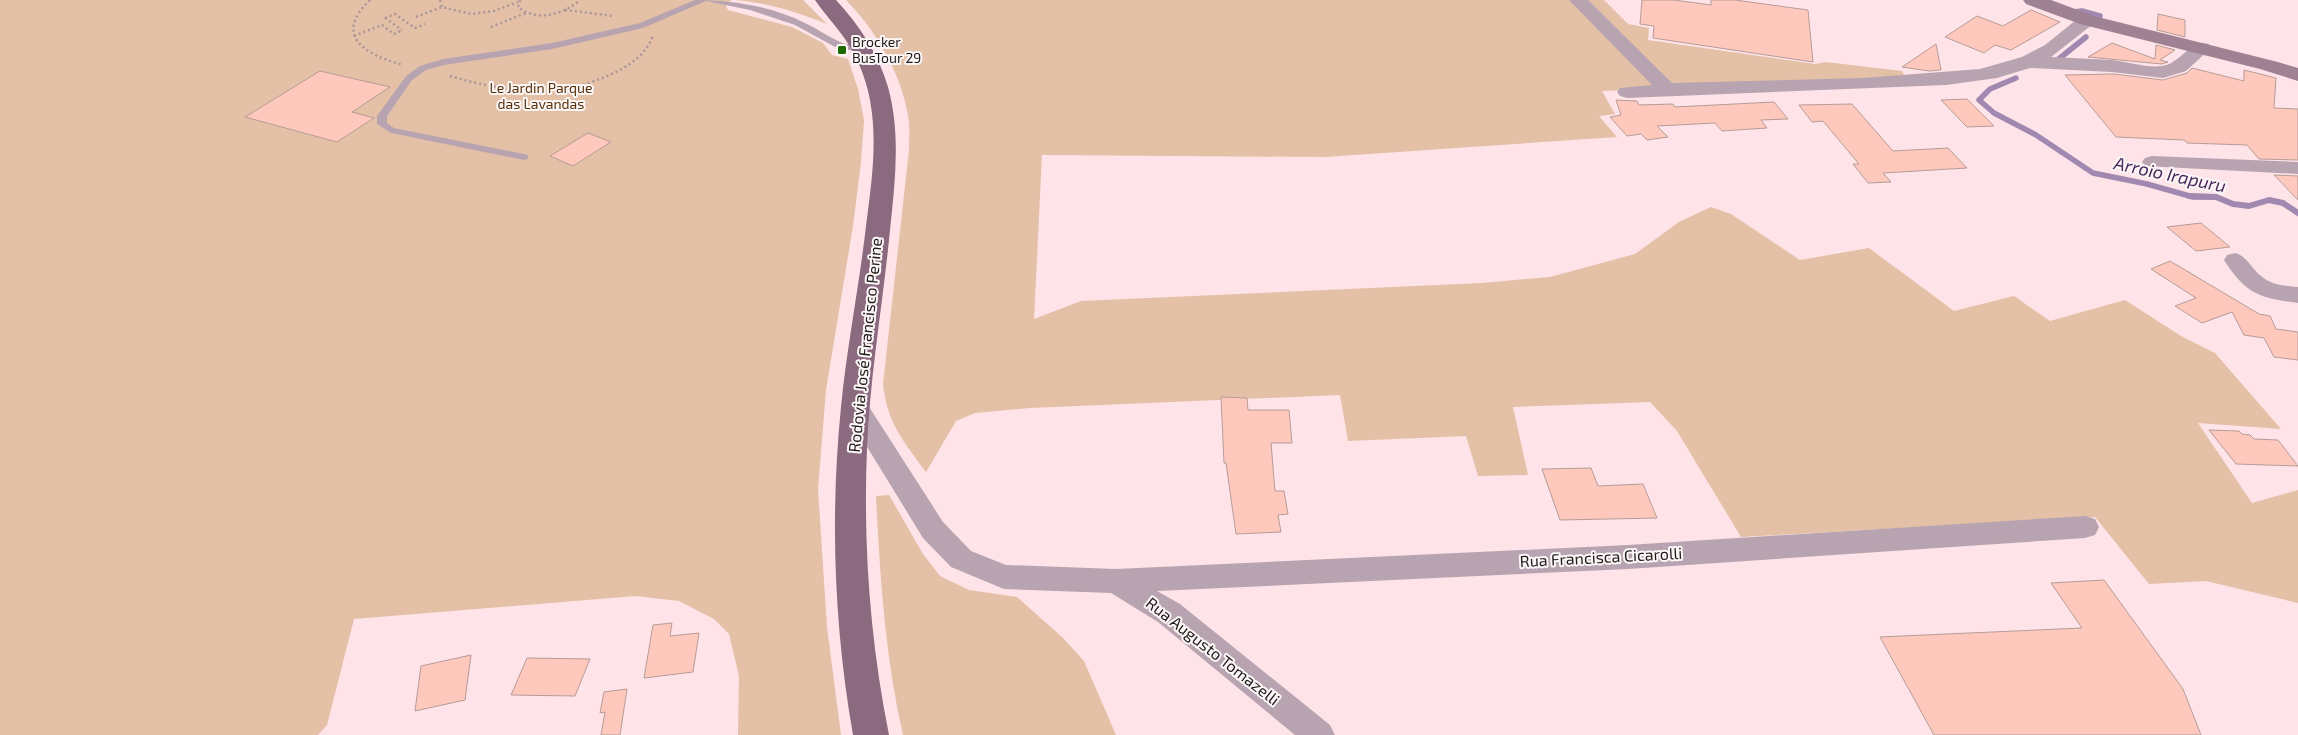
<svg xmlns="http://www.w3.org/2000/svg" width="2298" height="735" viewBox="0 0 2298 735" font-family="'Exo 2',sans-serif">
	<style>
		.green { fill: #e3c0a6 }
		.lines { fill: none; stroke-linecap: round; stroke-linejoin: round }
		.stream-far1 { stroke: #a188b0; stroke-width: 5.5 }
		.stream { stroke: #a188b0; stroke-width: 6 }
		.building { fill: #fec8bd; stroke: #b59c97 }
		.path { stroke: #ab979a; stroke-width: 2.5; stroke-dasharray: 2 3; stroke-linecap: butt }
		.service { fill: #b8a4b1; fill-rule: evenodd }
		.minor { fill: #b8a4b1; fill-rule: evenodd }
		.secondary { fill: #9e8294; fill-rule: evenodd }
		.primary { fill: #8b697f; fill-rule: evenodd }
		.poi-dot { fill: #206700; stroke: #fcf7f7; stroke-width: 2 }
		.labels { text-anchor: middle; stroke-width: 4; stroke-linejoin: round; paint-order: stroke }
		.far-poi-label { font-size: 14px; fill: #22191a; stroke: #fcf7f7; text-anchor: start }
		.far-park-label { font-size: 14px; fill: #57300a; stroke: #fcf7f7 }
		.street-label { font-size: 16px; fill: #22191a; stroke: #fcf7f7 }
		.water-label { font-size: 18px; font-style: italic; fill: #4b295d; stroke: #fcf7f7 }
	</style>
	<rect width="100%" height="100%" fill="#fee3e8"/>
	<g class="green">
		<polygon points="0,0 732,0 725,4 728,10 792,27 823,43 832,55 848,59 858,89 864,120 861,162 853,226 826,390 818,489 827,627 841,735 738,735 739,676 729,634 714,619 679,601 635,596 354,619 327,725 318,735 0,735"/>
		<path d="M736,0H803L827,24C797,12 768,3 736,0Z"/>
		<path d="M846,0H1604L1628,24L1649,28L1648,40L1815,64L1826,62L1902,71L1905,77L1842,82L1602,91L1615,114L1599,116L1617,137L1325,157L1042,155L1034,319L1081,301L1482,283L1550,277L1635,254L1679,222L1711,207L1731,214L1800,260L1869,248L1954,311L2014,296L2050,321L2125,300L2181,336L2215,353L2281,429L2198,423L2252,503L2298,490V603L2206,581L2149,584L2095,517L1741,537L1677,431L1650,402L1513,407L1528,475L1478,476L1466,436L1348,441L1340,395L1030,408L975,413L956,421L926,472C904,442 887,423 883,384L909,150C909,138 910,126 908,115C900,71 876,31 846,0Z"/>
		<path d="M889,495L923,554L940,576L969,590L1017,597L1063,638L1084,661L1116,735H903C885,657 880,576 876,496Z"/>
	</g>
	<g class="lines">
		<g class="stream-far1">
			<polyline points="2073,12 2082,11 2100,16"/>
			<polyline points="2055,62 2086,37"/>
			<polyline points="2016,78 1990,89 1979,100 1994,113 2036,135 2093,173 2147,184 2193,197 2216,197"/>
		</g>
		<polyline class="stream" points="2189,196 2216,197 2233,204 2249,206 2269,200 2283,203 2298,213"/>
	</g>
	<g class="building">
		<polygon points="1642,0 1674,0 1711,5 1711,0 1735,0 1808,10 1813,62 1653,38 1654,26 1640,24"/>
		<polygon points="2031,10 2060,22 2011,50 1995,45 1984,53 1945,37 1977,16 2003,26"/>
		<polygon points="2158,14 2185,20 2185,37 2157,30"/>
		<polygon points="2112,43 2155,59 2156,45 2175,50 2160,60 2168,62 2162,64 2088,57"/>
		<polygon points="1936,44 1941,70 1929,71 1902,67"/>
		<polygon points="2192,68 2244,81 2244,70 2276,78 2274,108 2298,109 2298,160 2259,159 2247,145 2187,143 2184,140 2116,137 2065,75 2114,74 2163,80 2187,73"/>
		<polygon points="320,71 390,87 352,112 374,118 337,142 245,117"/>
		<polygon points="1967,99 1994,126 1967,127 1941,100"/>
		<polygon points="1616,100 1637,101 1639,105 1673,104 1675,107 1774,102 1788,119 1761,120 1767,128 1722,131 1715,123 1657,126 1668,137 1647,140 1641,134 1627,136 1610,117 1621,115"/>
		<polygon points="1852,104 1893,151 1948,148 1967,168 1883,173 1891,182 1868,183 1853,164 1859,164 1823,121 1812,122 1799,105"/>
		<polygon points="588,133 611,142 573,166 550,156"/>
		<polygon points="2274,175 2298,176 2298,200"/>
		<polygon points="2201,223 2230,247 2196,251 2167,227"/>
		<polygon points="2170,261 2259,314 2270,316 2276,329 2298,332 2298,360 2274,357 2264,338 2244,335 2232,312 2202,323 2175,306 2196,298 2151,269"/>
		<polygon points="1221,397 1247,398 1248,410 1289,410 1292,443 1271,443 1275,491 1284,491 1288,514 1278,515 1281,532 1236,534 1226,463 1224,463"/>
		<polygon points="2209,430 2239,431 2242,434 2250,435 2254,439 2278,440 2298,466 2236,464"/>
		<polygon points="1591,468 1598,486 1643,484 1657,518 1560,520 1542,469"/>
		<polygon points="2104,580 2183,689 2201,735 1934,735 1880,637 2082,628 2051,583"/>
		<polygon points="672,623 670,636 699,633 693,672 644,678 653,625"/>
		<polygon points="471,655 465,700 415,711 421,666"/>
		<polygon points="527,658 590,659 575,696 511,695"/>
		<polygon points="627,689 620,735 601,735 605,712 600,713 604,692"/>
	</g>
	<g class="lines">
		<g class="path">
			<path d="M370,0C332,36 366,55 403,65"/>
			<polyline points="440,0 442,7"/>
			<path d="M520,0L518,7C536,22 563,15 580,0"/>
			<polyline points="565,10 613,16"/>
			<polyline points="416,17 442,7 471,14 494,11 518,2"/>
			<polyline points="385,18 395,14 415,28 425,24"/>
			<polyline points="385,18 402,30"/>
			<polyline points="491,27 526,13"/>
			<polyline points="354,36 382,25 394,34 403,30"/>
			<path d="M450,76C509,93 558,100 616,72C632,64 647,53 653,35"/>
		</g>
		<path class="service" d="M695,0C731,0 770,6 803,22C816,28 827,36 840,42C848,46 859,43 866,49L861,52L837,48L795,25L750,10L706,1L643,28L552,49L444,65L426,70L412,80L387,116V123L394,128L524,154L528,155V159L524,160L391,133L377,124V116L406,76L420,66L443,59L552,43L640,23Z"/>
		<g class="minor">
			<path d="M1569,0H1588L1672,83L1863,78L1980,69L2022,57L2045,45L2081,16H2093L2096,20L2093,24L2051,57C2071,58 2092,59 2112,60C2128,62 2147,68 2162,66C2181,64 2189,39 2209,44L2211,48L2186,71L2163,78L2112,72L2030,68L1997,78L1946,85L1627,98L1620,96L1617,92L1620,88L1652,85Z"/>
			<polygon points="2152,156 2298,162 2298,174 2145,166 2142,162 2145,158"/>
			<path d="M2235,253C2247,256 2251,268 2261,276C2271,285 2285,286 2298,287V303C2259,298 2246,294 2224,260L2227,255Z"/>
			<polygon points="855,397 864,399 943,522 971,551 1006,565 1116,569 1628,545 2085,516 2095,519 2099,527 2095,535 2085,538 1628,569 1157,591 1180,604 1330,725 1335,735 1295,735 1158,622 1111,593 1004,589 951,567 923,538 842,406 846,399"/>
		</g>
		<polygon class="secondary" points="2023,0 2051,0 2094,16 2274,61 2298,68 2298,81 2260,69 2080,24 2026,4"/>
		<path class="primary" d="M815,0H836C859,25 878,53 888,87C901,134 895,182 890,230C883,303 870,375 867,448C863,545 870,640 889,735H853C834,626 830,517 841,407C847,346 859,287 866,226C873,172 882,114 858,62C846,35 831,23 815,0Z"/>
	</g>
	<rect class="poi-dot" x="837" y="45" width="10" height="10" rx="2.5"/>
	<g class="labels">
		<g class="far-poi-label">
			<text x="852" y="47">Brocker<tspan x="852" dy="16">BusTour 29</tspan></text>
		</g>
		<g class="far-park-label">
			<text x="541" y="93">Le Jardin Parque<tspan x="541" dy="16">das Lavandas</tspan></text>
		</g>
		<g class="street-label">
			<text transform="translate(865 345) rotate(-84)" y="6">Rodovia José Francisco Perine</text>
			<text transform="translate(1601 557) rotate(-3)" y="6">Rua Francisca Cicarolli</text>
			<text transform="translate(1213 651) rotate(38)" y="6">Rua Augusto Tomazelli</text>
		</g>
		<g class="water-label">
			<text transform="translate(2170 175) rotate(12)" y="6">Arroio Irapuru</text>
		</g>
	</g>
</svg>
